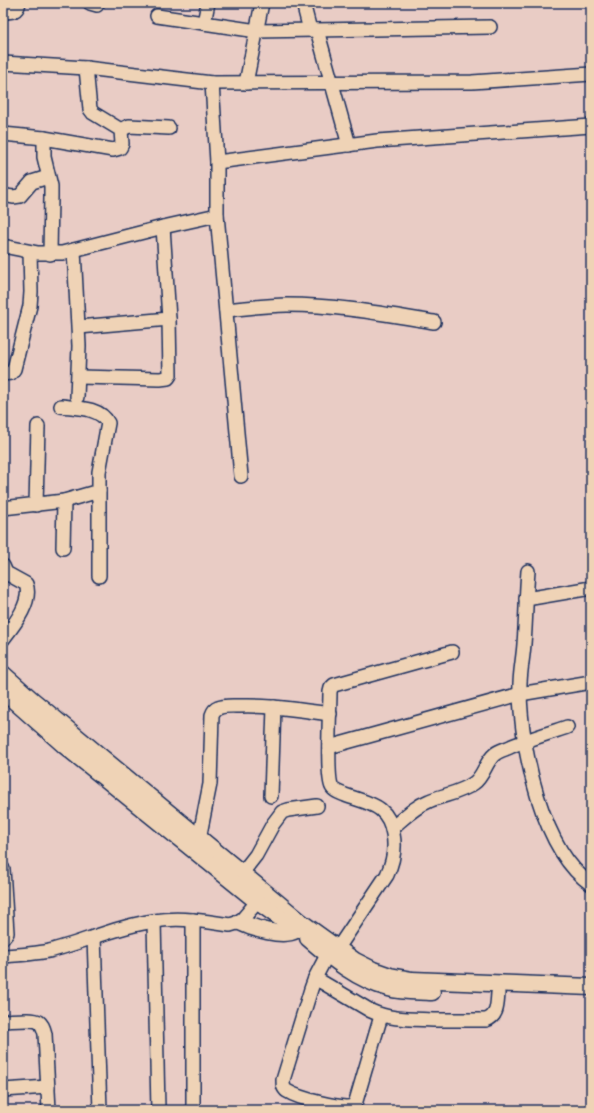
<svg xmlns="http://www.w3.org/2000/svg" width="594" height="1113" viewBox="0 0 594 1113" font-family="'Balsamiq Sans',sans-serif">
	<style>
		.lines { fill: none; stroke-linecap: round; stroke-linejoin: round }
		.minor-casing { stroke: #1b2f5e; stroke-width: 16 }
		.major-casing { stroke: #1b2f5e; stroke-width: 19 }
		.minor { stroke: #efd3b6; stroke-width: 13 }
		.major { stroke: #efd3b6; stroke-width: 16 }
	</style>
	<rect width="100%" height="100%" fill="#e9ccc5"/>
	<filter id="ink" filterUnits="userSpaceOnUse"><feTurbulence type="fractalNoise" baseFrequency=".025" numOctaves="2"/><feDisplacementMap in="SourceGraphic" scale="8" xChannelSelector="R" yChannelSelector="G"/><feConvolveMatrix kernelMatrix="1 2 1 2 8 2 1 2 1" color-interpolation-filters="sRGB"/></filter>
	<g filter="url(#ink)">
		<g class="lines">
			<g class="minor-casing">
				<g id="minor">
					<polyline points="90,3 97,5"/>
					<polyline points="303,3 310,30"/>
					<path d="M3,12C12,12 17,12 19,3"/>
					<polyline points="157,16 257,31 490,27"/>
					<polyline points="204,23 208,3"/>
					<polyline points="317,30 349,145"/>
					<polyline points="3,63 86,68 212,83 472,82 591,74"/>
					<polyline points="212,83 217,162 217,215 241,476"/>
					<polyline points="246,83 262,3"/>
					<polyline points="121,130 129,126 169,128"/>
					<polyline points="3,134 44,138 113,150 120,148 122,144 121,130 93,113 90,109 86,68"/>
					<polyline points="44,138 44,157 51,186 51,196 50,254"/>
					<polyline points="217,162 377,141 591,126"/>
					<polyline points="3,195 13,197 20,196 32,182 48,177"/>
					<polyline points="3,246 38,253 62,253 163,227 217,215"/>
					<polyline points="74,250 79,346 77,397"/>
					<path d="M226,310C246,308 267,305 287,305C337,305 385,314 434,322"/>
					<polyline points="79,327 169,319"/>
					<polyline points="3,374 11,373 14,369 30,306 31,292 30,252"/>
					<polyline points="79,377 160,379 168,378 170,375 169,319 163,227"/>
					<path d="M61,406C76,408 100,407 108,423L99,472V576"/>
					<polyline points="36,505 38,426"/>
					<polyline points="3,508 64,501 99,491"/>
					<polyline points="63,548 64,501"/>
					<path d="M3,566L6,573L26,584C33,602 13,626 3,639"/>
					<path d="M528,571C526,595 526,619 524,644C523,660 519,676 520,692C521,748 542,851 591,884"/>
					<polyline points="526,599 591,588"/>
					<polyline points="329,747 520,694 591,682"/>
					<polyline points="271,796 274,707"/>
					<path d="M392,828C404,818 414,807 429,801C443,795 461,793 474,783C484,776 485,762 495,754C500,750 507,749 512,746C530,739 549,733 567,727"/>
					<path d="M199,839L210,784L212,715C213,712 215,709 218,708C224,705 233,706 240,706C270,705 300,710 330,714"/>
					<polyline points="3,869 7,933 3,938"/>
					<polyline points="242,873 256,855 273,824 282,812 288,810 317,806"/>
					<polyline points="193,920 193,1110"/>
					<polyline points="154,921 158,1110"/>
					<polyline points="94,937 100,1110"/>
					<path d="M338,948L387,875C393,862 396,849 393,834C388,804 369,804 345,795C340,793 334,791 332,787C326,777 330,709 330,692L331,688L334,685L452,652"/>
					<path d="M327,955L315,978L311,989L283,1080C283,1085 283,1088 287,1091C298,1098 341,1110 353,1106L356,1101L381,1016"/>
					<path d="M3,956C18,955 34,954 49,951C84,942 118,926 154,921C180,917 205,921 230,925L240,922L263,895"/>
					<path d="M315,978L371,1011C390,1020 412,1019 433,1020C451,1020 468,1020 486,1020C498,1016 497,1004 498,993"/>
					<path d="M3,1021C11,1021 33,1018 39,1022C43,1025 44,1030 45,1034L49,1110"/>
					<polyline points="3,1090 48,1087"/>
				</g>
			</g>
			<g class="major-casing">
				<g id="major">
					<polyline points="3,674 31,699 302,923 355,961 373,970 390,976 412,980 591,987"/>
					<polyline points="3,691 64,745 258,902 286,922"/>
					<path d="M240,922C252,928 283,938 296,930C298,928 300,925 302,923"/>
					<path d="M308,938C331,958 358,980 389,988C403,992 417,991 432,992"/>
				</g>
			</g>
			<use href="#minor" class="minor"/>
			<use href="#major" class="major"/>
		</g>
	</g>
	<rect width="594" height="1113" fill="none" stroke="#efd3b6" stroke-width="16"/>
	<rect x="8" y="8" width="578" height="1097" fill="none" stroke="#1b2f5e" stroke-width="1.5" filter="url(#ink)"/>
</svg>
